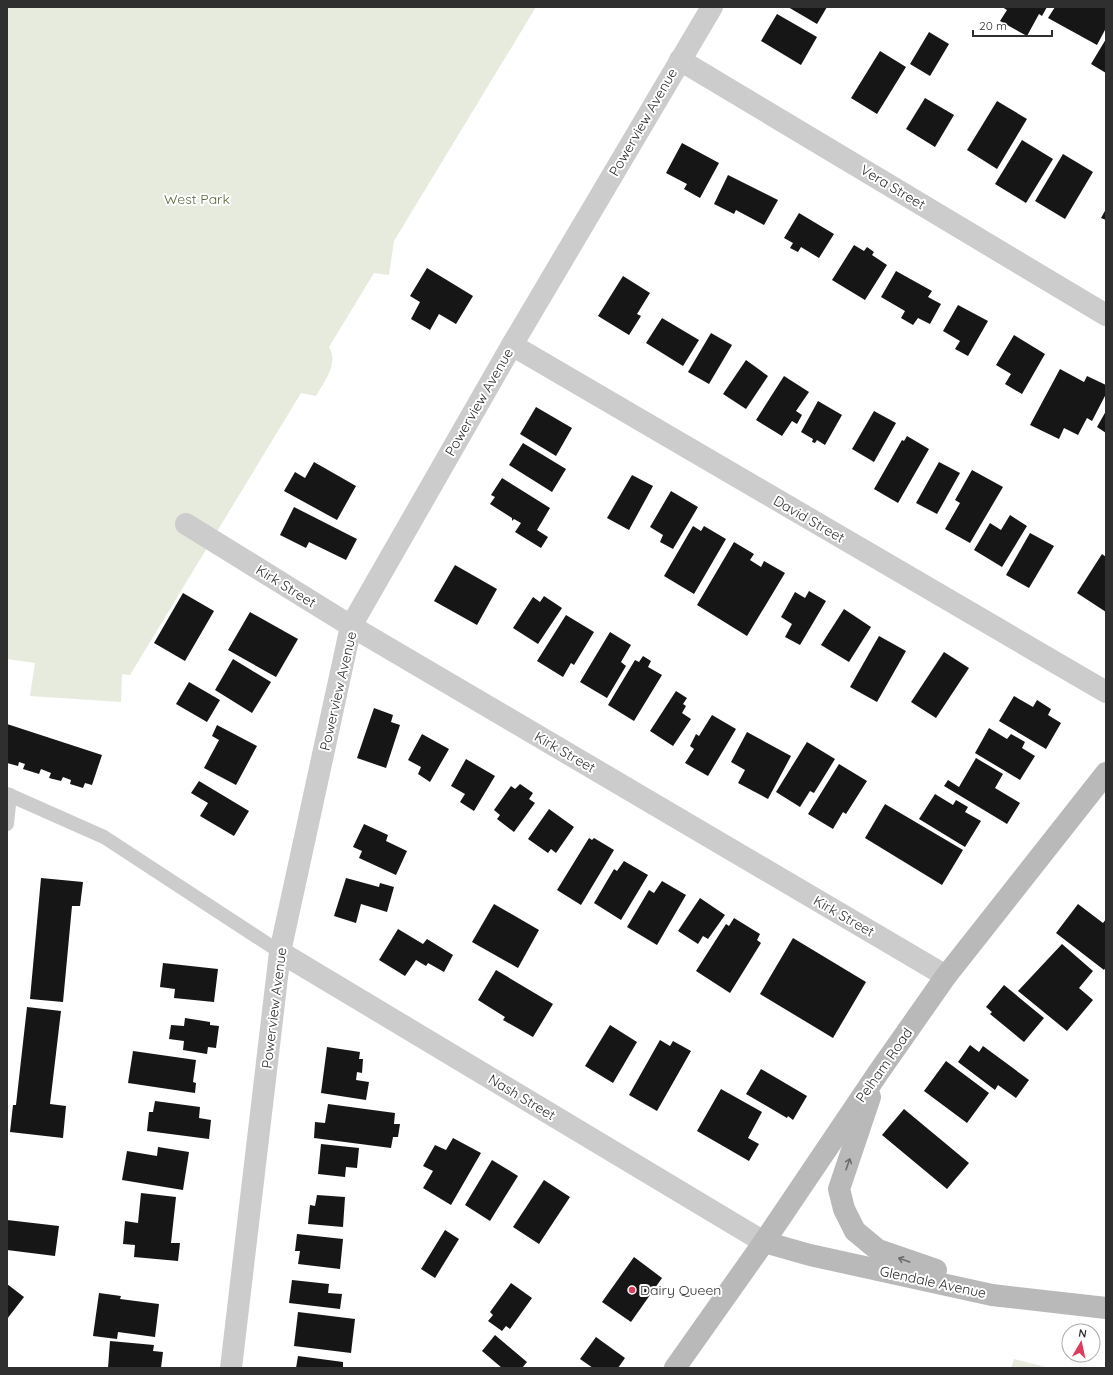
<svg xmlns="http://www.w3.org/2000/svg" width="1113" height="1375" viewBox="0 0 1113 1375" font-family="Quicksand,sans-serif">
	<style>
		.green { fill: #e7ebde }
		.building { fill: #161616 }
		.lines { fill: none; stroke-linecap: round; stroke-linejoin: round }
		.service { stroke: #ccc; stroke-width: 14 }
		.minor { stroke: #ccc; stroke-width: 22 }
		.secondary { stroke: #b9b9b9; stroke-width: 22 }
		.oneway { stroke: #6d6d6d }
		.poi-dot { fill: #db3c5c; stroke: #fff; stroke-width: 1.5 }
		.labels { text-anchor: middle; stroke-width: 4; stroke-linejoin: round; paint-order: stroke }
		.street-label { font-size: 14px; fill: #2f2f2f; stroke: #fff }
		.park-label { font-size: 14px; fill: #57683f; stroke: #fff }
		.poi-label { font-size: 14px; fill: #2f2f2f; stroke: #fff; text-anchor: start }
	</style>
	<rect width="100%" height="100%" fill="#fff"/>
	<g class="green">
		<path d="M7,7H536L394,241L389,275L374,273L329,347C339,364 324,382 316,396L301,393L130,675L122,674L121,702L30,696L35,663L7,659Z"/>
		<polygon points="1014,1359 1050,1368 1011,1368"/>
	</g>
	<g class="building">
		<polygon points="788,7 827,7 817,24"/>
		<polygon points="1002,7 1047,7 1042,16 1039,14 1027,36 1000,21 1007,10"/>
		<polygon points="1055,7 1106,8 1106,28 1097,45 1048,18"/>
		<polygon points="777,14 817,37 801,65 761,41"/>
		<polygon points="929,32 949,44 930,76 910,64"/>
		<polygon points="1106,39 1106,73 1091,64"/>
		<polygon points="880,51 906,67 877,114 851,98"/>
		<polygon points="925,98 954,115 935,147 906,129"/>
		<polygon points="997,101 1027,119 997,169 967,150"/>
		<polygon points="1022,140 1053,159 1026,203 995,184"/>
		<polygon points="682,143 719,163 700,198 684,189 687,184 666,173"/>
		<polygon points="1063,154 1093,172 1065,219 1035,201"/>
		<polygon points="728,175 778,200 764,225 736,210 734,214 714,204"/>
		<polygon points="1106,209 1106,220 1101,218"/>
		<polygon points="799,213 834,234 819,258 801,247 798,252 790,248 793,243 784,238"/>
		<polygon points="854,245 864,251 867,247 874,252 872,255 887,265 865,300 832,280"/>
		<polygon points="427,268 473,296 456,324 439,314 430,330 411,319 420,302 410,296"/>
		<polygon points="896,271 932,291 928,297 941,304 930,324 918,318 913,325 901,318 905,311 881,297"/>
		<polygon points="623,276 650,293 637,314 641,316 629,335 598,316"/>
		<polygon points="958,305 988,321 968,356 955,349 960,341 943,331"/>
		<polygon points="662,318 699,340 683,366 646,343"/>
		<polygon points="711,333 732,345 709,384 688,372"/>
		<polygon points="1014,335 1045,354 1022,394 1005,384 1011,374 996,365"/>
		<polygon points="746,360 768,376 746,409 723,394"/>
		<polygon points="1060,369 1084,382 1087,376 1106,385 1106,394 1092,421 1087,418 1078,435 1064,428 1059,439 1030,425"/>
		<polygon points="784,376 809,392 796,411 802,415 797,424 792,421 782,436 756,420"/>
		<polygon points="818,401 842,415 825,445 817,440 815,443 812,442 813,439 801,432"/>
		<polygon points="536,407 572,428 556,456 520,434"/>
		<polygon points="874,411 896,423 874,462 852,449"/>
		<polygon points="1106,411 1106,433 1097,427"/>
		<polygon points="907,436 929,449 898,503 874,489 902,440 904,441"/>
		<polygon points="523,443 566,469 552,492 509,465"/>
		<polygon points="314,462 356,486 337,520 284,491 295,472 305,478"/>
		<polygon points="939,462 960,473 937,514 916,503"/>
		<polygon points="972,470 1003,487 970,543 945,529 960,503 955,500"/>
		<polygon points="632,475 653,486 629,530 607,518"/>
		<polygon points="502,478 550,508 537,530 548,537 541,548 515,532 521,523 514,519 512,521 512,518 490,504 495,497 491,495"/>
		<polygon points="671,491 698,507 673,549 660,542 663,535 650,527"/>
		<polygon points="294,507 357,539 346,560 309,542 306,548 280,535"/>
		<polygon points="1010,515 1027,526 1002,567 974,550 990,523 1001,530"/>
		<polygon points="693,526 701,531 704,526 726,539 694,594 664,576"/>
		<polygon points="1030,533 1054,546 1029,588 1006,575"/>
		<polygon points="734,542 754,554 750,560 761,567 764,561 785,573 747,636 697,605"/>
		<polygon points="1102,554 1106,557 1106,612 1077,593"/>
		<polygon points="455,565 497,589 477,625 434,601"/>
		<polygon points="809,591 826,601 800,645 785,637 792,624 781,617 795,592 805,598"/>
		<polygon points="183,593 214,611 185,661 154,643"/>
		<polygon points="544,596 562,608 538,644 513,628 533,597 540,602"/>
		<polygon points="844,609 871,627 849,662 821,645"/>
		<polygon points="250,612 298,639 276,677 228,650"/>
		<polygon points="566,615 594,632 574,665 571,663 563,677 537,661"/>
		<polygon points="610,632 631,645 621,662 626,666 607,698 580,682"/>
		<polygon points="879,636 906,651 877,702 850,687"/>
		<polygon points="944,652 969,668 936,718 911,702"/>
		<polygon points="643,656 651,661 648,667 662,675 634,721 608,705 635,660 639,662"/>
		<polygon points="233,659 271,682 252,713 215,690"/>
		<polygon points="189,682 220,700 207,722 176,704"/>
		<polygon points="676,691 687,698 683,704 686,706 682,713 691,719 673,746 650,731"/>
		<polygon points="1014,696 1033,707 1037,700 1051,709 1048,715 1061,723 1046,749 999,721"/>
		<polygon points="374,708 393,715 391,722 400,725 386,768 357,758"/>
		<polygon points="712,715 736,729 708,776 685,763 694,749 690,746 696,734 699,736"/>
		<polygon points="7,724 102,755 92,785 85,783 83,788 70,784 71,780 63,777 61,781 49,778 51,773 41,769 39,774 23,769 25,764 19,762 18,766 7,763"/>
		<polygon points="217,725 257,746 236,785 204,768 219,740 212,736"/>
		<polygon points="989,728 1007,739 1011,734 1025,742 1022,748 1035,756 1020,780 975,753"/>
		<polygon points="747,732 791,756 768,799 738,783 745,770 731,762"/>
		<polygon points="422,734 449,749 430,782 418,774 421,767 408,760"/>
		<polygon points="807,742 835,759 814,793 810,791 800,807 776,792"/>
		<polygon points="976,758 1003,774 995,788 1020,803 1007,824 944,786 948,780 959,787"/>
		<polygon points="466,759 495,776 474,811 460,802 465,794 451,786"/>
		<polygon points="839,764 867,781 846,814 843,812 833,829 808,814"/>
		<polygon points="199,781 249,811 234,836 200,816 208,803 191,793"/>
		<polygon points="520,784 533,793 529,799 535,803 514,832 497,819 500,815 494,810 511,786 515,789"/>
		<polygon points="935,794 953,805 956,800 968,807 965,812 981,821 965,847 919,819"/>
		<polygon points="885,804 963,850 942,885 865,838"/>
		<polygon points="549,809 574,827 556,853 551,849 548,853 528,839"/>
		<polygon points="364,824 388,835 386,841 407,851 396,875 359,858 362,851 353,847"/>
		<polygon points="589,838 592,840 594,838 614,850 581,905 557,890"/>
		<polygon points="624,861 648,875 621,920 594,903 614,869 617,871"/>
		<polygon points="41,878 83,882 80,906 72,906 63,1002 30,999"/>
		<polygon points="346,878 379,887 380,883 394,887 387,912 361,904 356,923 334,916"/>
		<polygon points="662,881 686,895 657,945 627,927 649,890 654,893"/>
		<polygon points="700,898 725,915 708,939 703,936 698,944 678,931"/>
		<polygon points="494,904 539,930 518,968 472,942"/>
		<polygon points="1078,904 1103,923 1106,919 1106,967 1104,970 1056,933"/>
		<polygon points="734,918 760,934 757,940 761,943 730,993 696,971 726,924 729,926"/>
		<polygon points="398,929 423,944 427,939 453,955 444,972 428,963 426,966 416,960 405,976 379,960"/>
		<polygon points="793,938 866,982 833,1038 760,994"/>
		<polygon points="1062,944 1093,971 1079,988 1093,1000 1067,1031 1018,991"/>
		<polygon points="163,963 218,969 214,1002 174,998 175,989 160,987"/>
		<polygon points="496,970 553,1004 533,1037 503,1020 505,1017 478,1000"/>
		<polygon points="1004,985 1044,1018 1024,1042 990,1014 992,1012 986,1007"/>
		<polygon points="27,1007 61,1011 50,1104 66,1106 63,1138 10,1132 13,1105 16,1105"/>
		<polygon points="185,1018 210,1022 210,1025 219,1026 216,1048 208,1047 207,1054 183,1050 184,1041 169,1039 171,1025 184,1026"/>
		<polygon points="610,1025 637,1042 613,1083 585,1066"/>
		<polygon points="660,1040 670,1046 673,1041 691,1051 657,1111 629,1095"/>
		<polygon points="970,1045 979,1052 983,1046 1029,1080 1016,1098 998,1085 995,1090 958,1062"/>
		<polygon points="327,1047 360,1052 359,1059 363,1059 362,1073 357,1072 356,1080 369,1082 366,1100 321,1093"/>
		<polygon points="133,1051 196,1060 193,1082 196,1083 195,1093 128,1083"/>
		<polygon points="946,1061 989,1093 967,1123 924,1091"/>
		<polygon points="761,1069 807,1096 793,1120 788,1116 787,1118 746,1094"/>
		<polygon points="721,1089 762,1112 748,1138 759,1144 749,1161 697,1131"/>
		<polygon points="155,1101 200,1107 199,1118 211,1120 209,1139 147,1131 149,1112 153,1112"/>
		<polygon points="328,1104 395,1113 394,1124 400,1124 398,1137 393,1137 391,1148 314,1138 315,1122 325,1123"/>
		<polygon points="904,1109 969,1163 947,1189 882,1135"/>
		<polygon points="453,1138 481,1153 451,1205 423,1188 433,1171 423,1166 435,1145 446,1150"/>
		<polygon points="321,1144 359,1148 357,1168 346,1167 345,1177 318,1174"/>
		<polygon points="158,1147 189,1152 183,1190 122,1180 127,1151 157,1156"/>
		<polygon points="492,1160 518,1176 490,1221 465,1205"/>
		<polygon points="544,1180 570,1197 539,1244 513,1227"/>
		<polygon points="141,1193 176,1197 171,1243 180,1243 178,1261 134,1257 135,1245 123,1244 125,1221 138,1223"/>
		<polygon points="317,1195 345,1197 343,1227 308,1224 310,1205 315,1206"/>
		<polygon points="7,1220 59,1226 55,1256 7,1250"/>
		<polygon points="445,1230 459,1239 435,1278 421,1269"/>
		<polygon points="297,1234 343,1239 340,1269 298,1264 300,1251 295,1251"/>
		<polygon points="634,1257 662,1278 631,1322 602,1302"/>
		<polygon points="292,1280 329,1284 328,1293 342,1294 340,1309 289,1303"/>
		<polygon points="511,1283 532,1298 510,1329 506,1326 502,1331 488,1321 493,1315 490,1312"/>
		<polygon points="7,1284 24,1297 7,1319"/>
		<polygon points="99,1293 121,1296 120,1299 159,1304 155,1337 118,1332 117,1339 93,1336"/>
		<polygon points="298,1312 355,1319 351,1353 294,1346"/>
		<polygon points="495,1335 527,1362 522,1368 502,1368 482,1351"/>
		<polygon points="596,1337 625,1358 618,1368 593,1368 580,1359"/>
		<polygon points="110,1341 154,1345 153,1351 163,1352 161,1368 108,1368"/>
		<polygon points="298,1356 343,1362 343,1368 296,1368"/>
	</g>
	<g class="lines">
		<g class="service">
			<polyline points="7,794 104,837 280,952"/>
			<polyline points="7,824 10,795"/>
		</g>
		<g class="minor">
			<polyline points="680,60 1106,315"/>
			<polyline points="512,345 1106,692"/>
			<polyline points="186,524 351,626 946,976"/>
			<polyline points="280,952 764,1242"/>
			<polyline points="231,1368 280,952 351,626 512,345 712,7"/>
		</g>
		<g class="secondary">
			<polyline points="870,1097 839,1189 844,1209 855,1231 878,1250 936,1270"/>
			<polyline points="764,1242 810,1255 992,1295 1106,1308"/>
			<polyline points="675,1368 764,1242 878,1073 946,976 1106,773"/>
		</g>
	</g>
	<defs><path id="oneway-shaft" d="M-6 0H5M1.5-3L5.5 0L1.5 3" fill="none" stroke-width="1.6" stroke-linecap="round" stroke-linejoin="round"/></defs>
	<g class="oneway">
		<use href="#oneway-shaft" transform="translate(848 1164) rotate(-71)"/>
		<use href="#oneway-shaft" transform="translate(904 1260) rotate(-160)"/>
	</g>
	<circle class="poi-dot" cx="632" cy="1290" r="4"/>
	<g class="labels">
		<g class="street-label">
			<text transform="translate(643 122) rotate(-60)" y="5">Powerview Avenue</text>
			<text transform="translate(893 187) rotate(31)" y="5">Vera Street</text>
			<text transform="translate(479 402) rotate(-60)" y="5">Powerview Avenue</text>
			<text transform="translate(809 519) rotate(30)" y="5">David Street</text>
			<text transform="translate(286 586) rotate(32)" y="5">Kirk Street</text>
			<text transform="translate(338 691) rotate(-77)" y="5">Powerview Avenue</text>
			<text transform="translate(565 752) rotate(30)" y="5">Kirk Street</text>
			<text transform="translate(844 916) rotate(30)" y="5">Kirk Street</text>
			<text transform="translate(274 1008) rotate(-83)" y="5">Powerview Avenue</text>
			<text transform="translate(884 1065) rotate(-55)" y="5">Pelham Road</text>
			<text transform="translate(522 1097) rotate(31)" y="5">Nash Street</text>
			<text transform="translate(933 1282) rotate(12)" y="5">Glendale Avenue</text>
		</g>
		<g class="park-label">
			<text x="197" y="204">West Park</text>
		</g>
		<g class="poi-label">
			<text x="640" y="1295">Dairy Queen</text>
		</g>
	</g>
	<rect width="1113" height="1375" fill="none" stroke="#2f2f2f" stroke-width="16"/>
	<g transform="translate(1081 1343) rotate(9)"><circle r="19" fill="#ffffff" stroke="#acacac"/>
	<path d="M0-3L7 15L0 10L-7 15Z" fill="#db3c5c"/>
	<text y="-6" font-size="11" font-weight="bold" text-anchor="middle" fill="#2f2f2f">N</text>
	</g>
	<path d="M973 30v6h79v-6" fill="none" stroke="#2f2f2f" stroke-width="2"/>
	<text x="979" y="30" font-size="12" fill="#2f2f2f" stroke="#ffffff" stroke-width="3" paint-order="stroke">20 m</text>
</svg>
